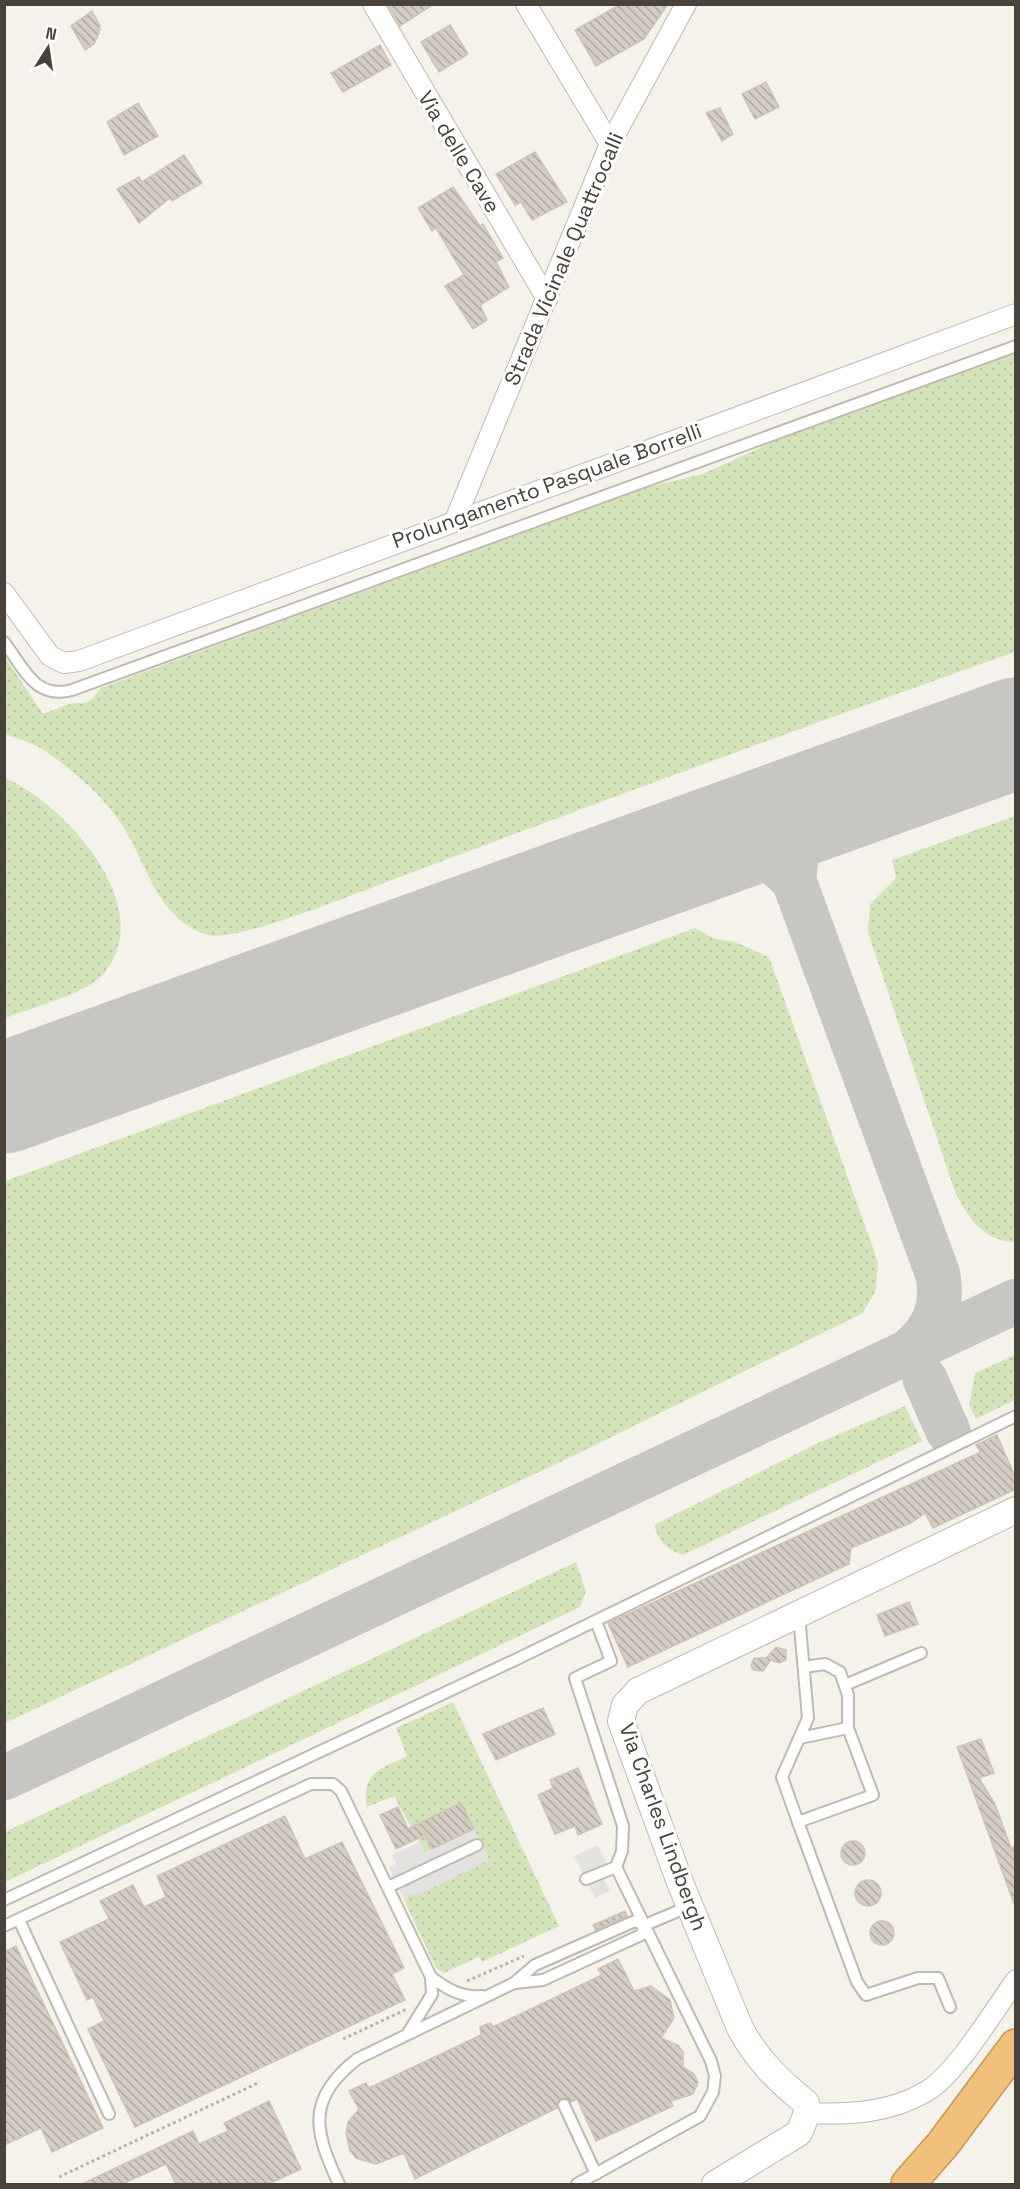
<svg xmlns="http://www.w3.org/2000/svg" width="1020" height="2189" viewBox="0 0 1020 2189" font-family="'Space Grotesk',sans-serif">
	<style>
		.grass { fill: url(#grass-dots) }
		.parking { fill: #e4e2e0 }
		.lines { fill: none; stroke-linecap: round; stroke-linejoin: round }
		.taxiway { stroke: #c8c6c3; stroke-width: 45 }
		.runway { stroke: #c8c6c3; stroke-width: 111 }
		.building { fill: url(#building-back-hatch); stroke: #cfc4b7; stroke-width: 1.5 }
		.service-casing { stroke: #bfb9b0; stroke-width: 14 }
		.minor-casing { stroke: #bfb9b0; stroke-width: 22 }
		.tertiary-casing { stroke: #bfb9b0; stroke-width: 28 }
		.motorway-casing { stroke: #ce964d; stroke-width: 36 }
		.path { stroke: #c0b3a2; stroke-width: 3; stroke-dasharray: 3 3; stroke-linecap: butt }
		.service { stroke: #fff; stroke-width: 10 }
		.minor { stroke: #fff; stroke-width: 20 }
		.tertiary { stroke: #fff; stroke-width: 26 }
		.motorway { stroke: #efc17d; stroke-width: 33 }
		.labels { text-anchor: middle; stroke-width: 6; stroke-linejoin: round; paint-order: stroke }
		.street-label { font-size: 21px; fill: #49423b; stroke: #fff }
	</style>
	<defs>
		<pattern id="grass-dots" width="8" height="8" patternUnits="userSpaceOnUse" patternTransform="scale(1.5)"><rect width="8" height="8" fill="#d4e4ba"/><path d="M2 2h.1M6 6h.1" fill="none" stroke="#b8c5a1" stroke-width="1.8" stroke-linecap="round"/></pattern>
		<pattern id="building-back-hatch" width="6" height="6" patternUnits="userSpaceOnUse" patternTransform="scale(1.5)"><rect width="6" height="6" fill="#d5cdc3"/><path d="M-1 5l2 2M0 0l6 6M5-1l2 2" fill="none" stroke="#afa8a0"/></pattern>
	</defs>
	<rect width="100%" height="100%" fill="#f5f2ec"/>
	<g class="grass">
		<path d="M1015,353V652C797,729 580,809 363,891C334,902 233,942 208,935C153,919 146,854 115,815C96,790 68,766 42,749C31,742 17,739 5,734V657L43,714C51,711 59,708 67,705C88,699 83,710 101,688L648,487L703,474L779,439Z"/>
		<path d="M5,778C64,803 160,908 104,973C86,995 32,1007 5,1018Z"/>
		<path d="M1015,816L1016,1242C984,1242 968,1218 955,1192L868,932L870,904L896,878L892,860Z"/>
		<polygon points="695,928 715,939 735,942 769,957 878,1262 876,1290 863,1313 575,1455 5,1723 5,1181"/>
		<polygon points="1015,1355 1015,1400 976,1419 969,1405 975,1373"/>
		<path d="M905,1406L922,1441L683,1555C666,1549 660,1543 654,1525L818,1443Z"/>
		<polygon points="576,1562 586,1591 580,1607 5,1882 5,1832"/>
		<path d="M453,1702L559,1926L482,1962L479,1957L444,1973L436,1968L406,1904L409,1893L489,1860L461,1804L420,1823L432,1849L425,1853L394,1796L367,1807C361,1773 380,1769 407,1756L396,1728Z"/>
	</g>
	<g class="parking">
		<polygon points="474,1829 489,1860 428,1890 414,1895 409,1893 406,1904 389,1867 396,1864 392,1855 419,1842 425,1853"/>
		<polygon points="598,1845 612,1874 603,1878 610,1891 595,1898 574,1856"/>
	</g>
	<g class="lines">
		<g class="taxiway">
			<path d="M844,795C808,826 796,829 794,881L938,1275C943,1308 935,1329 910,1350"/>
			<path d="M695,848C741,844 761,846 794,881"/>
			<polyline points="925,1379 948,1431"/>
			<polyline points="4,1778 1016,1301"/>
		</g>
		<polyline class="runway" points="4,1098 1016,733"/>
	</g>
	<g class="building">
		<polygon points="387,4 434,4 400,26"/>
		<polygon points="621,4 668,4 644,39 596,66 575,30"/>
		<polygon points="92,11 100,26 99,33 94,44 85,50 71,26"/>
		<polygon points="450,25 468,54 439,72 421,42"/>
		<polygon points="380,45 391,65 343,92 331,73"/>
		<polygon points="766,82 779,107 755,119 742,94"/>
		<polygon points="138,103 158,136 124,155 107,122"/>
		<polygon points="720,108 733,134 722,141 706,113"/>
		<polygon points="535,152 567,202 532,220 521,202 515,205 496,174"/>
		<polygon points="184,155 202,183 172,201 170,198 139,223 117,189 139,177 142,182"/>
		<polygon points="453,187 480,226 483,224 503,258 496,262 509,287 480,305 487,320 473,329 445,286 464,275 436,228 432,231 418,208"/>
		<polygon points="997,1435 1016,1479 1016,1489 933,1528 925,1513 911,1523 851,1548 849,1564 628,1667 608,1623 981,1452 976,1445"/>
		<polygon points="909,1602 918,1624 885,1636 877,1615"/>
		<polygon points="776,1647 786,1650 786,1660 779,1663 771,1660 763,1671 753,1670 751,1665 754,1658 766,1658"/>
		<polygon points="543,1708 555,1734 496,1760 483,1734"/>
		<polygon points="981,1739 994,1773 979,1778 995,1804 1011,1848 1016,1846 1016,1909 957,1747"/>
		<polygon points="578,1768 602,1824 578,1835 575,1826 555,1834 538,1795 553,1788 550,1780"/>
		<polygon points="461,1803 474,1829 432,1849 425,1835 396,1849 380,1815 398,1807 408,1829"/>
		<polygon points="285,1816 305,1859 342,1842 404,1968 392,1974 405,2000 135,2127 88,2029 104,2021 93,1997 87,2000 60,1942 109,1919 100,1901 133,1885 144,1907 166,1897 157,1876"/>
		<circle cx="853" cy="1853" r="12"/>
		<circle cx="868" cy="1893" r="13"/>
		<polygon points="625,1911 627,1916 596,1930 593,1925"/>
		<circle cx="882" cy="1933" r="12"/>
		<polygon points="16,1946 103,2128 52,2152 41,2128 4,2145 4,1952"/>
		<polygon points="618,1959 634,1991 651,1986 670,2000 674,2018 661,2038 678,2045 683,2052 683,2067 694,2074 698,2082 693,2094 671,2101 673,2106 596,2141 577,2099 571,2102 561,2098 558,2101 557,2108 415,2179 404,2153 376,2164 356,2158 350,2151 346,2134 348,2122 359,2109 349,2091 366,2083 369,2088 481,2035 480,2027 490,2023 493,2027 602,1975 598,1969"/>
		<polygon points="269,2101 301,2169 269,2184 176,2184 166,2164 122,2184 82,2184 193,2131 199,2144 228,2131 224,2123"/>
	</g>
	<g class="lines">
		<g class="service-casing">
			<g id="service">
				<path d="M4,642C24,668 35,700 72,690L1016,346"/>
				<polyline points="799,1615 808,1718 782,1777 798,1822 873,1795 848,1728 848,1695 840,1672 825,1664 804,1667"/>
				<polyline points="596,1621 611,1661 575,1678 623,1826 622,1851 616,1867"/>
				<polyline points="845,1685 921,1653"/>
				<polyline points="800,1738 848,1728"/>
				<polyline points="798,1822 857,1982 866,1995 918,1978 938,1978 950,2007"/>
				<polyline points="388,1887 477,1845"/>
				<polyline points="4,1900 517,1659 1016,1416"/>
				<polyline points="19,1920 109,2114"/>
				<polyline points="4,1926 311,1784 333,1784 341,1791 431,1977"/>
				<polyline points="515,1983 543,1980 641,1935 645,1925 690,1906"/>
				<path d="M408,2033L432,1994L431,1977C447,1989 462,1998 482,1996"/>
				<polyline points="564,2105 596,2174"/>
				<path d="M339,2184C314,2131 306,2099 357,2059L514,1983L535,1965L635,1921L645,1925"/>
				<polyline points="577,2184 700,2116 713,2092 715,2076 711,2061 616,1867 586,1879"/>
			</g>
		</g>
		<g class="minor-casing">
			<g id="minor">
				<polyline points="373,4 547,299"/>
				<polyline points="526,4 610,144"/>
				<polyline points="455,520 610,144 686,4"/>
				<polyline points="4,593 50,656 64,663 79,661 1016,314"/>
				<path d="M807,2113C848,2115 891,2113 927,2091C956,2074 995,2009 1016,1980"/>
			</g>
		</g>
		<g class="tertiary-casing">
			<path id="tertiary" d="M715,2184L799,2133L807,2113L806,2103C778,2080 757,2060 740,2028L681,1885L621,1721L625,1705L638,1691L1016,1510"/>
		</g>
		<g class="motorway-casing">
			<polyline id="motorway" points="908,2184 943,2144 1016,2046"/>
		</g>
		<g class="path">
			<polyline points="467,1981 524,1956"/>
			<polyline points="343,2039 407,2009"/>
			<polyline points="59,2177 260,2082"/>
		</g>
		<use href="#service" class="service"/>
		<use href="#minor" class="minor"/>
		<use href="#tertiary" class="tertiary"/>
		<use href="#motorway" class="motorway"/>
	</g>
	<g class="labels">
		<g class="street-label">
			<text transform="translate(459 152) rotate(59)" y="7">Via delle Cave</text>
			<text transform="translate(564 259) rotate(-67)" y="7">Strada Vicinale Quattrocalli</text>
			<text transform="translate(547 486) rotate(-20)" y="7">Prolungamento Pasquale Borrelli</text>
			<text transform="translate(663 1827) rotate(70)" y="7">Via Charles Lindbergh</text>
		</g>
	</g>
	<rect width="1020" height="2189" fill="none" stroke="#49423b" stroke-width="12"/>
	<g transform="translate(48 48) rotate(12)" stroke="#ffffff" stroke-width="4.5" paint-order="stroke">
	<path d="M0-4.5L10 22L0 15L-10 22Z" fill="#49423b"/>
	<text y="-9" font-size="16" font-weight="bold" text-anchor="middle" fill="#49423b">N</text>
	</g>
</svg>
